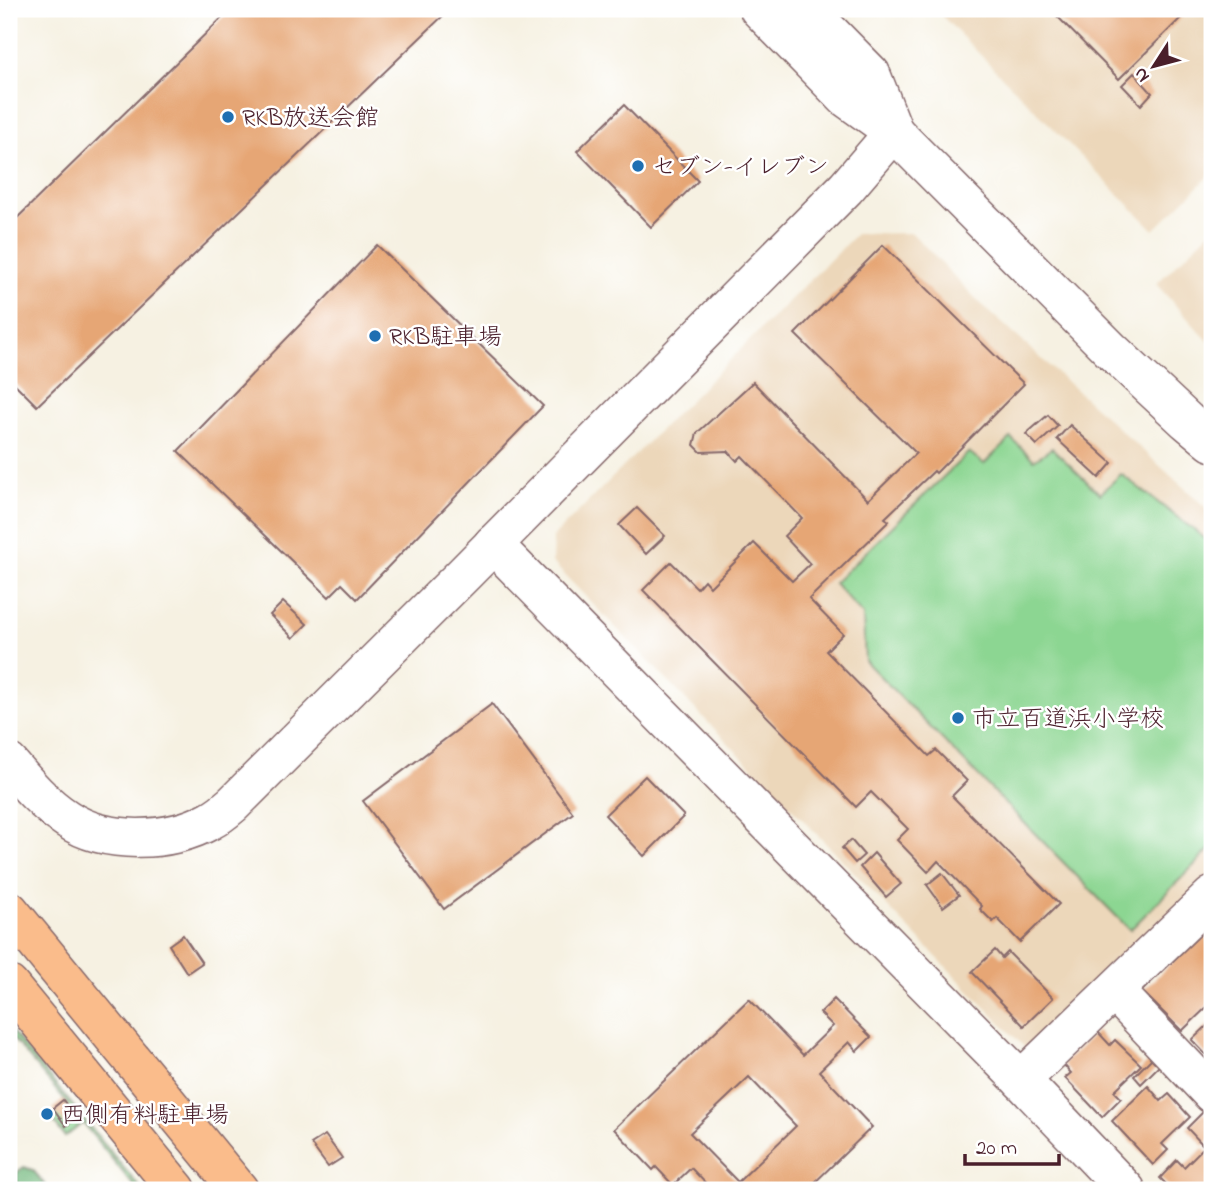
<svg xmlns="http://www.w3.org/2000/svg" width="1221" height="1199" viewBox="0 0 1221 1199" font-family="'Indie Flower','Klee One',sans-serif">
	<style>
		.built { fill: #ecd7ba }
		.green { fill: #8cd692; stroke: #6b7a5e; stroke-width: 2 }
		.forest { fill: #71b77c; stroke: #5e6b54; stroke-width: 2 }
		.building { fill: #e6a674; fill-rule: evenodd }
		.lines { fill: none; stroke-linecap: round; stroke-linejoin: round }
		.minor-casing { stroke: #86686b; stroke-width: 41 }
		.highway-casing { stroke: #86686b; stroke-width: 41 }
		.minor { stroke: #fff; stroke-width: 38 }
		.highway { stroke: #fabc8b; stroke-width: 38 }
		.poi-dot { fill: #1f6fb2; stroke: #fff; stroke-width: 2.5 }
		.labels { text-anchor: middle; stroke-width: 5; stroke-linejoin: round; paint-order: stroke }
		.poi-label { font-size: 24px; fill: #4a1f2b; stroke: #fff; text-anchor: start }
	</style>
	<rect width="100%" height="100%" fill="#fff"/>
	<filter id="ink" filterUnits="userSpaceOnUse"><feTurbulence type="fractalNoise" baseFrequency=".0143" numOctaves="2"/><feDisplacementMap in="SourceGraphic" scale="14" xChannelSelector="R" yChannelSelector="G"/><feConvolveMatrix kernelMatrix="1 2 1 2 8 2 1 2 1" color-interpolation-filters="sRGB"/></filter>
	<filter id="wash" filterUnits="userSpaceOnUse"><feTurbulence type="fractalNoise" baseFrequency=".00686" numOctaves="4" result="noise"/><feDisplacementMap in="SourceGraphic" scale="28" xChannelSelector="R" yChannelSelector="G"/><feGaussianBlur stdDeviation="1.57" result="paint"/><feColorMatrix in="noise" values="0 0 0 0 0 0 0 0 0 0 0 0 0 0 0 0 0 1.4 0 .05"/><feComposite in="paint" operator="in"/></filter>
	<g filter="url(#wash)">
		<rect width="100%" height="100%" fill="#f6f1e2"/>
		<g class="built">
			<polygon points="935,9 1212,9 1212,173 1154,230"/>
			<polygon points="1212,230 1212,345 1156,284"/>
			<polygon points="912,233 981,304 1212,513 1212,874 1030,1053 552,562 553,537 856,234"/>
		</g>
		<g class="green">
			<polygon points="1011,438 1034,460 1052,448 1100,494 1121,474 1212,544 1212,847 1130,930 865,661 863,615 834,583 969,452 984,464"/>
			<polygon points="9,1028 142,1190 137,1190 83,1123 65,1137 51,1118 68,1104 9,1034"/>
		</g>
		<polygon class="forest" points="24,1167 33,1170 49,1190 21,1190 16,1181 17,1172"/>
		<g id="blocks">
			<g class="building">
				<polygon points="231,9 450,9 37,406 9,378 9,226"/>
				<polygon points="1050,9 1190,9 1119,79"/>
				<polygon points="1134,73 1152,93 1141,105 1122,85"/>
				<polygon points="624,105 698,181 651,227 577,151"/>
				<polygon points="377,245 543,406 357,599 342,584 329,597 178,451"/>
				<polygon points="883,245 1024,384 936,473 934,471 885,518 889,521 809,599 843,634 826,651 929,756 936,750 967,781 952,796 1059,904 1020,942 997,918 993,922 980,909 982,906 938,861 928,872 897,840 908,829 871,792 856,807 643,590 671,562 697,588 704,580 710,587 754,543 792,581 810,564 784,536 802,518 742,456 737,461 728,451 701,452 694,445 697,433 753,382 868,500 916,453 795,334"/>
				<polygon points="1048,415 1058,426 1037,445 1026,434"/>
				<polygon points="1070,425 1112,463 1099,478 1057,439"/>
				<polygon points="637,508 665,536 646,554 619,525"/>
				<polygon points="283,602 307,624 293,638 270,615"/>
				<polygon points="492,704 573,813 444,909 363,801"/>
				<polygon points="645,776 684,816 644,856 605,815"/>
				<polygon points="851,840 864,855 855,863 842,848"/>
				<polygon points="874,853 901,884 886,897 860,867"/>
				<polygon points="942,873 959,895 943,907 927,885"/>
				<polygon points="1202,933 1212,943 1212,1005 1211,1003 1182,1031 1142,991"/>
				<polygon points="183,935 202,963 187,973 169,945"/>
				<polygon points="995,950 1002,958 1008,952 1053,998 1024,1026 972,972"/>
				<path d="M749,999L803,1055L833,1026L820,1013L834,999L871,1037L857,1051L849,1042L819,1071L872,1127L807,1190H712L691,1168L673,1185L656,1167L653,1170L614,1129ZM749,1077L796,1126L738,1182L690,1133Z"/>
				<polygon points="1212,1021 1212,1061 1192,1040"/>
				<polygon points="1097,1031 1110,1045 1115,1040 1141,1065 1114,1091 1121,1098 1102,1117 1065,1078 1071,1073 1063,1064"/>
				<polygon points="1152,1058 1159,1066 1141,1084 1134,1076"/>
				<polygon points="1148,1086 1161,1101 1169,1094 1190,1117 1162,1144 1168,1150 1153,1165 1112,1121"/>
				<polygon points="63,1100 76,1118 66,1126 53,1108"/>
				<polygon points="1203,1112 1212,1122 1212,1138 1204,1146 1187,1128"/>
				<polygon points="325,1135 342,1158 328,1167 311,1144"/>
				<polygon points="1203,1148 1212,1157 1212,1190 1172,1190 1160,1178 1177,1160 1184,1167"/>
			</g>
		</g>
	</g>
	<g filter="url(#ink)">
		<use href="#blocks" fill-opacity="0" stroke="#86686b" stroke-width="2"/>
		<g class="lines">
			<g class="minor-casing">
				<g id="minor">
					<polyline points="759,9 845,97 894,132 1111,350 1187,421 1212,442"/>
					<polyline points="807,9 871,74 894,132"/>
					<polyline points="493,544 1021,1080 1126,1190"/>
					<path d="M9,763C27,784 44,804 67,819C106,845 170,843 211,820C219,816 226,810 233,804L464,574L846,188L894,132"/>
					<polyline points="1115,992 1212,1094"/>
					<polyline points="1021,1080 1212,896"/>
				</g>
			</g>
			<g class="highway-casing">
				<g id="highway">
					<polyline points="9,910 239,1190"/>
					<polyline points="9,985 177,1190"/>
				</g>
			</g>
			<use href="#minor" class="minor"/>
			<use href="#highway" class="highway"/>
		</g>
	</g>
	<g class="poi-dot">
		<circle cx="228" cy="117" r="7"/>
		<circle cx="638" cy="166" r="7"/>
		<circle cx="375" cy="336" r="7"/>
		<circle cx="958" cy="718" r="7"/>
		<circle cx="47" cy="1114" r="7"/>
	</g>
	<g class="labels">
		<g class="poi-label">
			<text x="242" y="125">RKB放送会館</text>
			<text x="652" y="174">セブン-イレブン</text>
			<text x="389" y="344">RKB駐車場</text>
			<text x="972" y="726">市立百道浜小学校</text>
			<text x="61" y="1122">西側有料駐車場</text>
		</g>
	</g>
	<rect width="1221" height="1199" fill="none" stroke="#fff" stroke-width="35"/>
	<g transform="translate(1154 66) rotate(234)" stroke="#ffffff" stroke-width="5" paint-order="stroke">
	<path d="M0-5L12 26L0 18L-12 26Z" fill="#4a1f2b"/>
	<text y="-10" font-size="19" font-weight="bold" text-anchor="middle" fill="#4a1f2b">N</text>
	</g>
	<path d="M965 1154v10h94v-10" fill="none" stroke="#4a1f2b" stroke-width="3.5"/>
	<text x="976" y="1154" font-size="21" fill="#4a1f2b" stroke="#ffffff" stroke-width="5" paint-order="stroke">20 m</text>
</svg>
